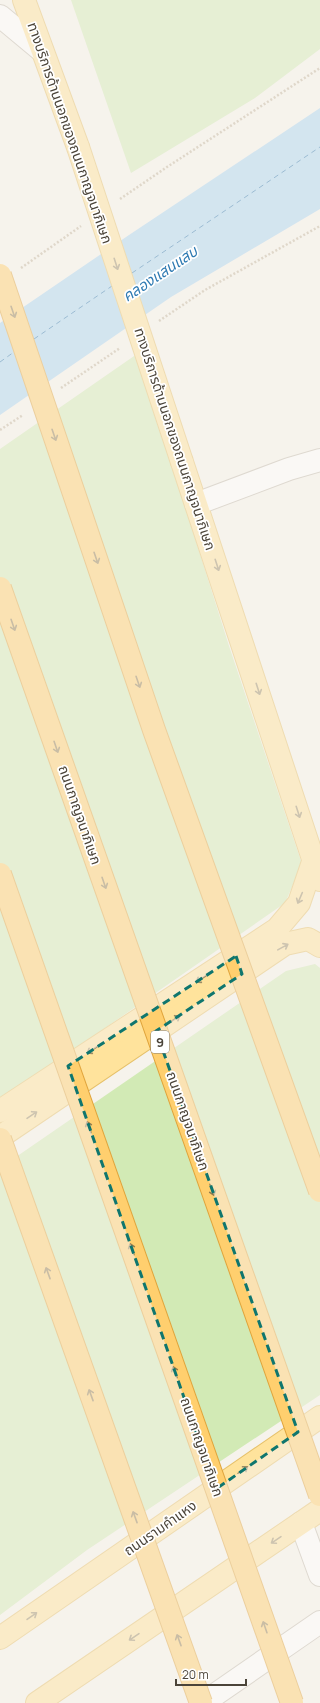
<svg xmlns="http://www.w3.org/2000/svg" width="320" height="1703" viewBox="0 0 320 1703" font-family="Manrope,'Noto Sans Thai',sans-serif">
	<style>
		.green { fill: #d2eab5 }
		.water { fill: #a9d4f2 }
		.lines { fill: none; stroke-linecap: round; stroke-linejoin: round }
		.ferry { stroke: #2e7ab2; stroke-width: 1; stroke-dasharray: 5 4; stroke-linecap: butt }
		.minor-casing { stroke: #c2bbae; stroke-width: 24 }
		.major-casing { stroke: #e6c16a; stroke-width: 24 }
		.path { stroke: #c4b79f; stroke-width: 2.5; stroke-dasharray: 2 2; stroke-linecap: butt }
		.minor { stroke: #fff; stroke-width: 22 }
		.major { stroke: #ffe39c; stroke-width: 22 }
		.major-bridge-casing { stroke: #e6c16a; stroke-width: 24; stroke-linecap: butt }
		.highway-bridge-casing { stroke: #e0a43c; stroke-width: 24; stroke-linecap: butt }
		.major-bridge { stroke: #ffe39c; stroke-width: 22 }
		.highway-bridge { stroke: #ffcf6e; stroke-width: 22 }
		.oneway { stroke: #9c8c66 }
		.oneway2 { stroke: #937c4e }
		.marked { fill: none; stroke: #0f766e; stroke-width: 3; stroke-dasharray: 8 5; stroke-linejoin: round }
		.labels { text-anchor: middle; stroke-width: 3.5; stroke-linejoin: round; paint-order: stroke }
		.shield { fill: #fff; stroke: #817c74; stroke-width: 1 }
		.shield-label { font-size: 13px; font-weight: bold; fill: #4b4439 }
		.street-label { font-size: 14px; fill: #4b4439; stroke: #fff }
		.water-label { font-size: 15px; font-style: italic; fill: #2e7ab2; stroke: #fff }
	</style>
	<rect width="100%" height="100%" fill="#f6f3ec"/>
	<g class="green">
		<polygon points="71,0 320,0 320,49 255,98 131,173"/>
		<polygon points="137,354 229,646 302,864 285,903 0,1101 0,449"/>
		<polygon points="315,964 320,968 320,1395 87,1550 0,1615 0,1168 286,971"/>
	</g>
	<polygon class="water" points="320,108 320,209 171,297 0,415 0,323 129,235"/>
	<g class="lines">
		<g class="ferry">
			<polyline points="132,273 320,147"/>
			<polyline points="34,339 112,286"/>
			<polyline points="0,362 14,352"/>
		</g>
		<g class="minor-casing">
			<g id="minor">
				<polyline points="0,16 41,50"/>
				<polyline points="196,504 289,469 320,460"/>
				<polyline points="301,1523 320,1575"/>
				<polyline points="203,1703 320,1622"/>
			</g>
		</g>
		<g class="major-casing">
			<g id="major">
				<polyline points="24,0 78,147"/>
				<polyline points="182,462 320,880"/>
				<polyline points="0,1111 277,929 299,903 313,862"/>
				<polyline points="0,1137 285,944 308,939 320,946"/>
				<polyline points="0,1638 320,1417"/>
				<polyline points="37,1703 320,1510"/>
			</g>
		</g>
		<g class="path">
			<polyline points="120,199 167,167 320,68"/>
			<polyline points="21,268 81,226"/>
			<polyline points="159,321 205,290 320,226"/>
			<polyline points="61,388 120,348"/>
			<polyline points="0,430 23,415"/>
		</g>
		<use href="#minor" class="minor"/>
		<use href="#major" class="major"/>
		<g class="major-bridge-casing">
			<polyline id="major-bridge" points="78,147 182,462"/>
		</g>
		<g class="highway-bridge-casing">
			<g id="highway-bridge">
				<polyline points="0,275 154,730 320,1191"/>
				<polyline points="0,588 320,1495"/>
				<polyline points="0,874 292,1703"/>
				<polyline points="0,1139 201,1703"/>
			</g>
		</g>
		<use href="#major-bridge" class="major-bridge"/>
		<use href="#highway-bridge" class="highway-bridge"/>
	</g>
	<defs><path id="oneway-shaft" d="M-6 0H5M1.5-3L5.5 0L1.5 3" fill="none" stroke-width="1.6" stroke-linecap="round" stroke-linejoin="round"/></defs>
	<g class="oneway">
		<use href="#oneway-shaft" transform="translate(116 264) rotate(72)"/>
		<use href="#oneway-shaft" transform="translate(217 565) rotate(72)"/>
		<use href="#oneway-shaft" transform="translate(258 689) rotate(72)"/>
		<use href="#oneway-shaft" transform="translate(298 812) rotate(72)"/>
		<use href="#oneway-shaft" transform="translate(300 898) rotate(113)"/>
		<use href="#oneway-shaft" transform="translate(283 947) rotate(-29)"/>
		<use href="#oneway-shaft" transform="translate(201 979) rotate(147)"/>
		<use href="#oneway-shaft" transform="translate(175 1019) rotate(-34)"/>
		<use href="#oneway-shaft" transform="translate(92 1050) rotate(147)"/>
		<use href="#oneway-shaft" transform="translate(32 1115) rotate(-34)"/>
		<use href="#oneway-shaft" transform="translate(243 1470) rotate(-35)"/>
		<use href="#oneway-shaft" transform="translate(276 1540) rotate(146)"/>
		<use href="#oneway-shaft" transform="translate(32 1616) rotate(-35)"/>
		<use href="#oneway-shaft" transform="translate(134 1637) rotate(146)"/>
	</g>
	<g class="oneway2">
		<use href="#oneway-shaft" transform="translate(13 312) rotate(71)"/>
		<use href="#oneway-shaft" transform="translate(54 435) rotate(71)"/>
		<use href="#oneway-shaft" transform="translate(96 558) rotate(71)"/>
		<use href="#oneway-shaft" transform="translate(13 625) rotate(71)"/>
		<use href="#oneway-shaft" transform="translate(138 682) rotate(71)"/>
		<use href="#oneway-shaft" transform="translate(56 747) rotate(71)"/>
		<use href="#oneway-shaft" transform="translate(104 883) rotate(71)"/>
		<use href="#oneway-shaft" transform="translate(89 1127) rotate(-109)"/>
		<use href="#oneway-shaft" transform="translate(212 1190) rotate(71)"/>
		<use href="#oneway-shaft" transform="translate(132 1249) rotate(-109)"/>
		<use href="#oneway-shaft" transform="translate(48 1273) rotate(-110)"/>
		<use href="#oneway-shaft" transform="translate(175 1372) rotate(-109)"/>
		<use href="#oneway-shaft" transform="translate(91 1395) rotate(-110)"/>
		<use href="#oneway-shaft" transform="translate(135 1517) rotate(-110)"/>
		<use href="#oneway-shaft" transform="translate(265 1627) rotate(-109)"/>
		<use href="#oneway-shaft" transform="translate(179 1640) rotate(-110)"/>
	</g>
	<path d="M0 0H320V1703H0ZM236,956L242,974L156,1031L298,1432L216,1489L68,1066Z" fill="#f6f3ec" fill-opacity=".55" fill-rule="evenodd"/>
	<path class="marked" d="M236,956L242,974L156,1031L298,1432L216,1489L68,1066Z"/>
	<g class="labels">
		<rect class="shield" x="151" y="1031" width="18" height="22" rx="3"/>
		<g class="shield-label">
			<text x="160" y="1047">9</text>
		</g>
		<g class="street-label">
			<text transform="translate(70 133) rotate(71)" y="5">ทางบริการด้านนอกของถนนกาญจนาภิเษก</text>
			<text transform="translate(175 439) rotate(72)" y="5">ทางบริการด้านนอกของถนนกาญจนาภิเษก</text>
			<text transform="translate(80 815) rotate(71)" y="5">ถนนกาญจนาภิเษก</text>
			<text transform="translate(188 1121) rotate(71)" y="5">ถนนกาญจนาภิเษก</text>
			<text transform="translate(202 1447) rotate(71)" y="5">ถนนกาญจนาภิเษก</text>
			<text transform="translate(160 1528) rotate(-35)" y="5">ถนนรามคำแหง</text>
		</g>
		<g class="water-label">
			<text transform="translate(160 274) rotate(-34)" y="5">คลองแสนแสบ</text>
		</g>
	</g>
	<path d="M176 1679v6h70v-6" fill="none" stroke="#4b4439" stroke-width="2"/>
	<text x="182" y="1679" font-size="12" fill="#4b4439" stroke="#ffffff" stroke-width="3" paint-order="stroke">20 m</text>
</svg>
